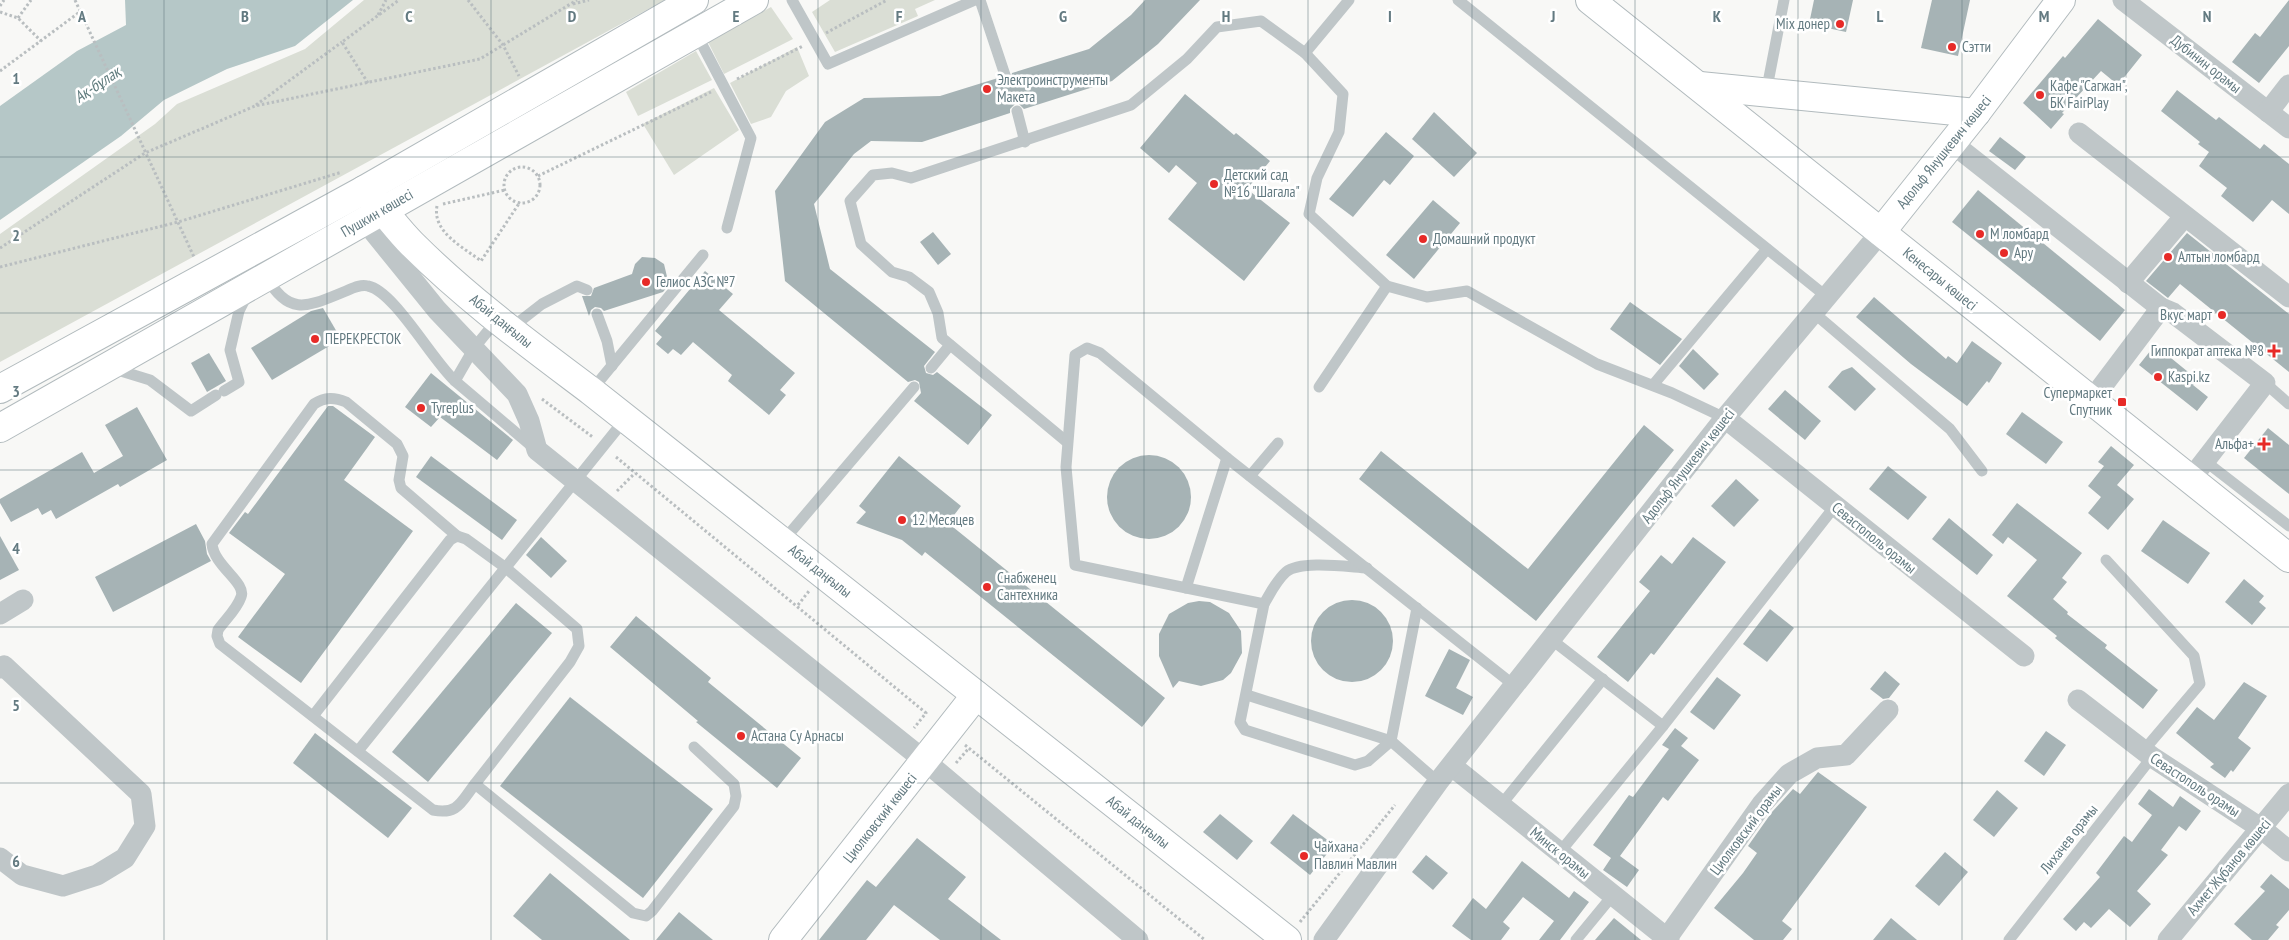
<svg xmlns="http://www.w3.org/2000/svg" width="2289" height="940" viewBox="0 0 2289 940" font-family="'PT Sans Narrow',sans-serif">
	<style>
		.green { fill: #daded5 }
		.water { fill: #b5c7c7 }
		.building { fill: #a6b3b5 }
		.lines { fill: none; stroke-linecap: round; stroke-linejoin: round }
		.secondary-casing { stroke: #b1babd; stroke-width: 30 }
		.path { stroke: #b9bec0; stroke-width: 3; stroke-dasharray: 2.5 2.5; stroke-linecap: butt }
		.lane { stroke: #bfc6c8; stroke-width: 11 }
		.street { stroke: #bfc6c8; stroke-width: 21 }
		.secondary { stroke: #fff; stroke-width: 28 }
		.grid { fill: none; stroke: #637a81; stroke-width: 1; stroke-opacity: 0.55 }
		.poi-dot { fill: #e72a27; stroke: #fff; stroke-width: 2 }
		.labels { text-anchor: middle; stroke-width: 5; stroke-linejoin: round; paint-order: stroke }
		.poi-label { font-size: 15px; fill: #637a81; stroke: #fff; text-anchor: start }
		.street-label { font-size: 15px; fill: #637a81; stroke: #fff }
		.water-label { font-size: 16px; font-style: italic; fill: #5e7a7c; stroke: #fff }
		.grid-label { font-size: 16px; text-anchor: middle; font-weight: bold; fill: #637a81; stroke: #fff; stroke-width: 5; stroke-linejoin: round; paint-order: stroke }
	</style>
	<rect width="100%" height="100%" fill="#f8f8f6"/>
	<g class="green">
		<polygon points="364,0 665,0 0,362 0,234 155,124 177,104 305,49"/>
		<polygon points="830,0 935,0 915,9 918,16 835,52 812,12"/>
		<polygon points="771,7 793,39 724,74 708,42"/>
		<polygon points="797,47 809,76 786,91 771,117 751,124 730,83"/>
		<polygon points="696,51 712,80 638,116 626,92"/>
		<polygon points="714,88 739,130 674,175 643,124"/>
	</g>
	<polygon class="water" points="125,0 353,0 295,46 227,69 164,100 121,136 0,220 0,106 77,51 126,25"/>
	<g class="building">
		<polygon points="1145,0 1200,0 1158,44 1112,81 1024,109 1019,104 1015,104 1010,109 1010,113 922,142 871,141 854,154 814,204 830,269 935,352 924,366 926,373 933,375 937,372 992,415 968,445 914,401 921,393 919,382 915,380 908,382 785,281 775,191 825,122 864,98 940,96 998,78 1003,82 1008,82 1011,80 1012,73 1089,49 1131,15"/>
		<polygon points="1814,0 1853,0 1846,32 1809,24"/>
		<polygon points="1932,0 1970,0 1958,56 1921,48"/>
		<polygon points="2289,0 2289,46 2259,83 2232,62 2255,33 2260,37"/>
		<polygon points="2098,19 2142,55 2118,85 2101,71 2062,113 2064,114 2051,129 2023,103 2063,56 2065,58"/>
		<polygon points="2177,90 2216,120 2219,117 2260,149 2264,144 2289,164 2289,214 2272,200 2253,222 2221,196 2227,188 2199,166 2209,152 2198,144 2200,142 2161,111"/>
		<polygon points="1185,94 1234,135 1236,133 1270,161 1247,189 1290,223 1244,281 1168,219 1197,183 1176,165 1169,173 1140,148"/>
		<polygon points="1434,112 1477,153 1454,177 1412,139"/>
		<polygon points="1386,132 1414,156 1390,185 1384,180 1353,217 1329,199"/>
		<polygon points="2000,137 2026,157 2015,170 1989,151"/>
		<polygon points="1978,190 2125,310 2100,341 1952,222"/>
		<polygon points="1433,200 1460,223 1414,279 1386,255"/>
		<polygon points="933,232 951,254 938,265 920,242"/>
		<polygon points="2187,233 2289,314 2289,372 2180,284 2168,298 2146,281"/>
		<polygon points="642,257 655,258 664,264 669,285 663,292 604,311 601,308 595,307 591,310 589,316 582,296 591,296 594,288 632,274 635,264"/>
		<polygon points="705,271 733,294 719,310 795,373 780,390 786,395 769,415 728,381 732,375 693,342 681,355 673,349 668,354 656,344 662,337 655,331"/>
		<polygon points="1874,297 1946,359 1948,356 1957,363 1972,341 2002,363 1989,383 1987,381 1967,406 1911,364 1856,317"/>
		<polygon points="1630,302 1682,339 1660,365 1610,329"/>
		<polygon points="323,308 341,339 272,380 251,348 311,311"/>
		<polygon points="2155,345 2198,380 2193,385 2208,397 2197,411 2139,365"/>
		<polygon points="1693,349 1719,374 1704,390 1679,366"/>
		<polygon points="209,353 226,381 207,392 191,363"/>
		<polygon points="1852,367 1876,389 1855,411 1828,387 1842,371"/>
		<polygon points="431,373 513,440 497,460 440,417 431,427 405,407"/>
		<polygon points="1785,390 1821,421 1805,440 1768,409"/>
		<polygon points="328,406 333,406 375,437 344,480 413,531 301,683 238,637 285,574 229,533 245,512 248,514"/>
		<polygon points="137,407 167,460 120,487 118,484 56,519 51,510 42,515 38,508 11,522 0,503 0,499 82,452 94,473 123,456 105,425"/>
		<polygon points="2022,412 2063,442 2046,464 2006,434"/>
		<polygon points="1644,425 1674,450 1536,621 1359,479 1381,451 1528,569"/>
		<polygon points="2268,428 2289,445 2289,494 2244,458"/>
		<polygon points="2111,446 2134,465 2117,485 2134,499 2108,530 2088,513 2101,497 2088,486 2104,466 2098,462"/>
		<circle cx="1149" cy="497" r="42"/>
		<polygon points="431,456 517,520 502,540 416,477"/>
		<polygon points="899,456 961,506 948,523 1165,698 1142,727 925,552 922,556 902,540 856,523 866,512 859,506"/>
		<polygon points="1888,466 1927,497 1908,520 1869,489"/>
		<polygon points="1736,479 1759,500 1734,527 1711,506"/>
		<polygon points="2017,503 2082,553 2062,578 2067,582 2053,599 2068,612 2067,614 2107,645 2105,648 2158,690 2143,709 2055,638 2057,636 2007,596 2037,560 2008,537 2003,544 1992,535"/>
		<polygon points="1949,518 1993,555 1977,575 1932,539"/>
		<polygon points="2163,520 2210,553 2188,584 2141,551"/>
		<polygon points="196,524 205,541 207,554 211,561 113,612 95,577"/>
		<polygon points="0,536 19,570 0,580"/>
		<polygon points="541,537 567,561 551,578 526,555"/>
		<polygon points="1693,537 1726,562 1654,655 1651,653 1628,682 1597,657 1650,591 1639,582 1661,555 1672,564"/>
		<polygon points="2244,579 2264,596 2259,602 2266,608 2252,625 2225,602"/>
		<circle cx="1352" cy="641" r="41"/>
		<polygon points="1199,601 1210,602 1229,613 1241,631 1242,653 1231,673 1223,680 1201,686 1179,681 1173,688 1159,656 1159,634 1169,614 1188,603"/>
		<polygon points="516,603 552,633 428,782 392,752"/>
		<polygon points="1770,609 1794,628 1767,662 1743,644"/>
		<polygon points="636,616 711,678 708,682 801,758 777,788 696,722 698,721 610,647"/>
		<polygon points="1449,649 1470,660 1456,688 1473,697 1463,715 1425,696"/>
		<polygon points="1885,671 1900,684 1889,698 1883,699 1870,689"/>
		<polygon points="1717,677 1741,695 1714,730 1690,712"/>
		<polygon points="2244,682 2267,696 2238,738 2251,748 2233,772 2231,770 2225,778 2210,767 2214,764 2176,733 2197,707 2214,720"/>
		<polygon points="570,697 713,809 643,898 500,786"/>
		<polygon points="1675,728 1688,738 1681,746 1699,760 1668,801 1663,797 1620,856 1639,870 1627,887 1603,870 1611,858 1593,845 1629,795 1633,797 1669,749 1662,745"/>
		<polygon points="2046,731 2066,745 2044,776 2024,761"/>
		<polygon points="315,733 412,808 388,838 293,763"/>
		<polygon points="1818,772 1867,807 1782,921 1792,929 1783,940 1754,940 1714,908 1743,873 1757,853 1748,846 1772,812 1793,789 1800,794"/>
		<polygon points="2149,789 2173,807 2180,796 2201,811 2186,831 2179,826 2161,850 2168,855 2137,891 2151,904 2130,927 2109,909 2091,928 2084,922 2076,931 2063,919 2100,877 2096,873 2124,836 2132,842 2152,815 2138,804"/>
		<polygon points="1997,790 2018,808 1994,837 1973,820"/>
		<polygon points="1220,814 1253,841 1237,860 1203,832"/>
		<polygon points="1293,814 1334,845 1310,875 1270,843"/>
		<polygon points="917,838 966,877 948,899 1001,940 940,940 894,905 866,940 819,940 867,880 876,887"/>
		<polygon points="1945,852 1968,872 1939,906 1915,886"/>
		<polygon points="1426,855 1448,873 1433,890 1412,872"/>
		<polygon points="1522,861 1569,898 1574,891 1589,902 1560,940 1539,940 1554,921 1523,897 1503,922 1510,928 1501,940 1471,940 1452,926 1473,898 1486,909"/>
		<polygon points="550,873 630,940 542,940 513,916"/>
		<polygon points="2271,874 2289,889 2289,910 2276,925 2279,927 2268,940 2252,940 2234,924 2265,891 2260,887"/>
		<polygon points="679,912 713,940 656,940"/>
		<polygon points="1614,918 1641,940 1595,940"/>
		<polygon points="1891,918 1917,940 1873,940"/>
	</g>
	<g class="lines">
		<g class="secondary-casing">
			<g id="secondary">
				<polyline points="1590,0 2289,558"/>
				<polyline points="1700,86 1976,113"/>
				<path d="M364,190C382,207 395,227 412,244C467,299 530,345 591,391L1287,940"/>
				<polyline points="1881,232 1976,113 2061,0"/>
				<polyline points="0,389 364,190 694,0"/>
				<polyline points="0,428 754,0"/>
				<polyline points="783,940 976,695"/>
			</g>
		</g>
		<g class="path">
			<polyline points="75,0 194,257"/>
			<polyline points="468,0 503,45 519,76"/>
			<polyline points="573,4 589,0"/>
			<polyline points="0,6 4,0"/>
			<polyline points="0,12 18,18 41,41"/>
			<polyline points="378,15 386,0"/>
			<polyline points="18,18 31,0"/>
			<polyline points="826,33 887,0"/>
			<polyline points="0,71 81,11"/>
			<polyline points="737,79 803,46"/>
			<polyline points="368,83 342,42 399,0"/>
			<polyline points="256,105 342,42"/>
			<circle cx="522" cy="185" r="18"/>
			<polyline points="538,176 711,92"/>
			<polyline points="443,204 505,190"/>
			<path d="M437,206C432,232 463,247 481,261L520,202"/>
			<polyline points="0,248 145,153 255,106 480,59 577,0"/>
			<polyline points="0,267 178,222 342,172"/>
			<polyline points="542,399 594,438"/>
			<polyline points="616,457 926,713 914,728"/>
			<polyline points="617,491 635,473"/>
			<polyline points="798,605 809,591"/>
			<polyline points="965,745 1205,940"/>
			<polyline points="956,763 969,748"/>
			<polyline points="1300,922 1395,805"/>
		</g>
		<g class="lane">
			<polyline points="792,0 828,64 975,0"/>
			<polyline points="980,0 1005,75"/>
			<polyline points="1458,0 1827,297"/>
			<polyline points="696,33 751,138 727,228"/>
			<polyline points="1305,53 1349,0"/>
			<polyline points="1766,93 1784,0"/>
			<polyline points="1017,111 1025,142"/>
			<path d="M266,276C289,318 309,306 346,291C353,288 360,284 368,286C394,291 432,360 455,381L474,348L497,320"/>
			<polyline points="1814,313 1950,429 1982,471"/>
			<polyline points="597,314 607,341 612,366"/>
			<polyline points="510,329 542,304 577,286 587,290"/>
			<polyline points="111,368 150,380 191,411 216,395"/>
			<polyline points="931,368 950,345"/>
			<polyline points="455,381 534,448"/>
			<polyline points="2265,383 2289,404"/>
			<polyline points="1653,385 1767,249"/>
			<polyline points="1319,387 1387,286"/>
			<polyline points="224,391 239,382 230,350 239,311 248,293"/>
			<polyline points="591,391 703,255"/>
			<polyline points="1067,442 942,338 938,313 929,292 909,277 892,272 861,244 850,201 873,175 892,173 911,178 1131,105 1187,59 1217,27 1261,21 1305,53 1343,94 1339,132 1317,178 1309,214 1387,286 1427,297 1467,291 1597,364 1672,393 1725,418"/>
			<polyline points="2205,461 2289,526"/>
			<polyline points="1250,476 1278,443"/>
			<path d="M457,536L401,488L399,480L403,456L397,444L346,402C334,397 325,397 314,404L212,544C214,566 247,583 241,597C237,609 225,620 218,630L217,636L220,644L433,810C458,815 461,802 475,784"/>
			<polyline points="783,541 914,387"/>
			<polyline points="2106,560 2194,656 2200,684 2144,750"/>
			<polyline points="1186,588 1227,458"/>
			<path d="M1264,604C1271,592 1276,581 1286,572C1301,560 1348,567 1367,568"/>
			<polyline points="1552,640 1663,726"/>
			<polyline points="1247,695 1391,741 1417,608"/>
			<polyline points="313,716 450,540 457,536 466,539 506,568 577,629 579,646 570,662 475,784 633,913 646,916 652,911 734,806 736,796 734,784 694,747"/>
			<polyline points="358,751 626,418"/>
			<polyline points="1438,782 1391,741 1368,761 1355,765 1245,730 1240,722 1264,604 1075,565 1066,467 1075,355 1087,348 1100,353 1227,458 1515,686"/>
			<polyline points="1501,805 1603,679"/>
			<polyline points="1560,852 1663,726 1835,506"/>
			<polyline points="1576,940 1613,895"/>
			<polyline points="2009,940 2152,757"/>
		</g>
		<g class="street">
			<polyline points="2123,0 2289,128"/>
			<polyline points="2268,112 2289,85"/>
			<polyline points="2079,133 2289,297"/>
			<polyline points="1952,143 2161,308"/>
			<polyline points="356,210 437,310 517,394 529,421 537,450 925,761 1138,940"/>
			<polyline points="2128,283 2184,217"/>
			<polyline points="2091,401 2161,308 2173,313 2265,383 2190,480"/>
			<polyline points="1725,418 2024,656"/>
			<polyline points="0,614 23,600"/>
			<polyline points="0,668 4,666 141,794 145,826 125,858 97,875 63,886 22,875 0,858"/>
			<polyline points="2078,700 2152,757 2262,829 2289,851"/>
			<polyline points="1452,766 1669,940"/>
			<polyline points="1667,938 1762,804 1789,774 1817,758 1846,755 1888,710"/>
			<polyline points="1324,940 1438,782 1725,418 1881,232"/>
			<polyline points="2168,940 2289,794"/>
		</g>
		<use href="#secondary" class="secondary"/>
	</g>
	<path class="grid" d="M164,0V940M327,0V940M491,0V940M654,0V940M818,0V940M981,0V940M1144,0V940M1308,0V940M1472,0V940M1635,0V940M1798,0V940M1962,0V940M2126,0V940M0,157H2289M0,313H2289M0,470H2289M0,627H2289M0,783H2289"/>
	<g class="poi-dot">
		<circle cx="1840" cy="24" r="5"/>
		<circle cx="1952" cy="47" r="5"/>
		<circle cx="987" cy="89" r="5"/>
		<circle cx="2040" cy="95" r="5"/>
		<circle cx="1214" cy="184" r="5"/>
		<circle cx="1980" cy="234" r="5"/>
		<circle cx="1423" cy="239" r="5"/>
		<circle cx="2004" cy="253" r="5"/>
		<circle cx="2168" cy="257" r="5"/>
		<circle cx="646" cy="282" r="5"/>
		<circle cx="2222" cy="315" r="5"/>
		<circle cx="315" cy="339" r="5"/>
		<path d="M2271.5 343.5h5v5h5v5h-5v5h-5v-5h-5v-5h5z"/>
		<circle cx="2158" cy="377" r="5"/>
		<rect x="2117" y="397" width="10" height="10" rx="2.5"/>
		<circle cx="421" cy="408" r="5"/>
		<path d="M2261.5 436.5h5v5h5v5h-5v5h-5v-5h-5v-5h5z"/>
		<circle cx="902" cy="520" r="5"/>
		<circle cx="987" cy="587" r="5"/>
		<circle cx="741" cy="736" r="5"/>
		<circle cx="1304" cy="856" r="5"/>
	</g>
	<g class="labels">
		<g class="poi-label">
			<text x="1830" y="29" text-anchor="end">Mix донер</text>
			<text x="1962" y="52">Сэтти</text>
			<text x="997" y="85">Электроинструменты<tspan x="997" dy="17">Макета</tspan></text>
			<text x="2050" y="91">Кафе "Сагжан",<tspan x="2050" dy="17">БК FairPlay</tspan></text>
			<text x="1224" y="180">Детский сад<tspan x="1224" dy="17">№16 "Шагала"</tspan></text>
			<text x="1990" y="239">М ломбард</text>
			<text x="1433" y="244">Домашний продукт</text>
			<text x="2014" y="258">Ару</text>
			<text x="2178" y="262">Алтын ломбард</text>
			<text x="656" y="287">Гелиос АЗС №7</text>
			<text x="2212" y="320" text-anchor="end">Вкус март</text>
			<text x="325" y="344">ПЕРЕКРЕСТОК</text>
			<text x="2264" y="356" text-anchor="end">Гиппократ аптека №8</text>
			<text x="2168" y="382">Kaspi.kz</text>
			<text x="2112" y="398" text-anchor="end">Супермаркет<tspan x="2112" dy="17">Спутник</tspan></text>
			<text x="431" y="413">Tyreplus</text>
			<text x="2254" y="449" text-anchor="end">Альфа+</text>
			<text x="912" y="525">12 Месяцев</text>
			<text x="997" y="583">Снабженец<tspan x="997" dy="17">Сантехника</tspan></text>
			<text x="751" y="741">Астана Су Арнасы</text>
			<text x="1314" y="852">Чайхана<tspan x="1314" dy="17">Павлин Мавлин</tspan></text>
		</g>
		<g class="street-label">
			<text transform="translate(2206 64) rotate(38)" y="5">Дубинин орамы</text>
			<text transform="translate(1944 152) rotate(-51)" y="5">Адольф Янушкевич көшесі</text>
			<text transform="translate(377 213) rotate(-30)" y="5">Пушкин көшесі</text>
			<text transform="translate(1940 279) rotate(39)" y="5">Кенесары көшесі</text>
			<text transform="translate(501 321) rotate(39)" y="5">Абай даңғылы</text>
			<text transform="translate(1688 466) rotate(-52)" y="5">Адольф Янушкевич көшесі</text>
			<text transform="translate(1874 538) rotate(39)" y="5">Севастополь орамы</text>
			<text transform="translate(820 571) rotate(38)" y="5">Абай даңғылы</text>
			<text transform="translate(2195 785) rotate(33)" y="5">Севастополь орамы</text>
			<text transform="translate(880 818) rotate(-52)" y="5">Циолковский көшесі</text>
			<text transform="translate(1138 822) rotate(38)" y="5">Абай даңғылы</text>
			<text transform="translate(1746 830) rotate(-53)" y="5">Циолковский орамы</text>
			<text transform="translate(2069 839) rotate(-52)" y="5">Лихачев орамы</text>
			<text transform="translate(1560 853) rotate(39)" y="5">Минск орамы</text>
			<text transform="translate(2229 867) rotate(-50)" y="5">Ахмет Жұбанов көшесі</text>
		</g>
		<g class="water-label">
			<text transform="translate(97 84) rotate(-34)" y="6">Ақ-бұлақ</text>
		</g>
	</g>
	<g class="grid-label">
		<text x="82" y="22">A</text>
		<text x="245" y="22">B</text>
		<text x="409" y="22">C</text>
		<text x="572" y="22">D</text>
		<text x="736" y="22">E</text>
		<text x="899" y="22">F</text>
		<text x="1063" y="22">G</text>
		<text x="1226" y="22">H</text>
		<text x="1390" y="22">I</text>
		<text x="1553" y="22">J</text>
		<text x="1717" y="22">K</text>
		<text x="1880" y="22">L</text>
		<text x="2044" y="22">M</text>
		<text x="2207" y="22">N</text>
		<text x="16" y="84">1</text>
		<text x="16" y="241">2</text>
		<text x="16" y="397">3</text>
		<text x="16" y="554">4</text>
		<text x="16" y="711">5</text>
		<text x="16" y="867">6</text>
	</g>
</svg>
